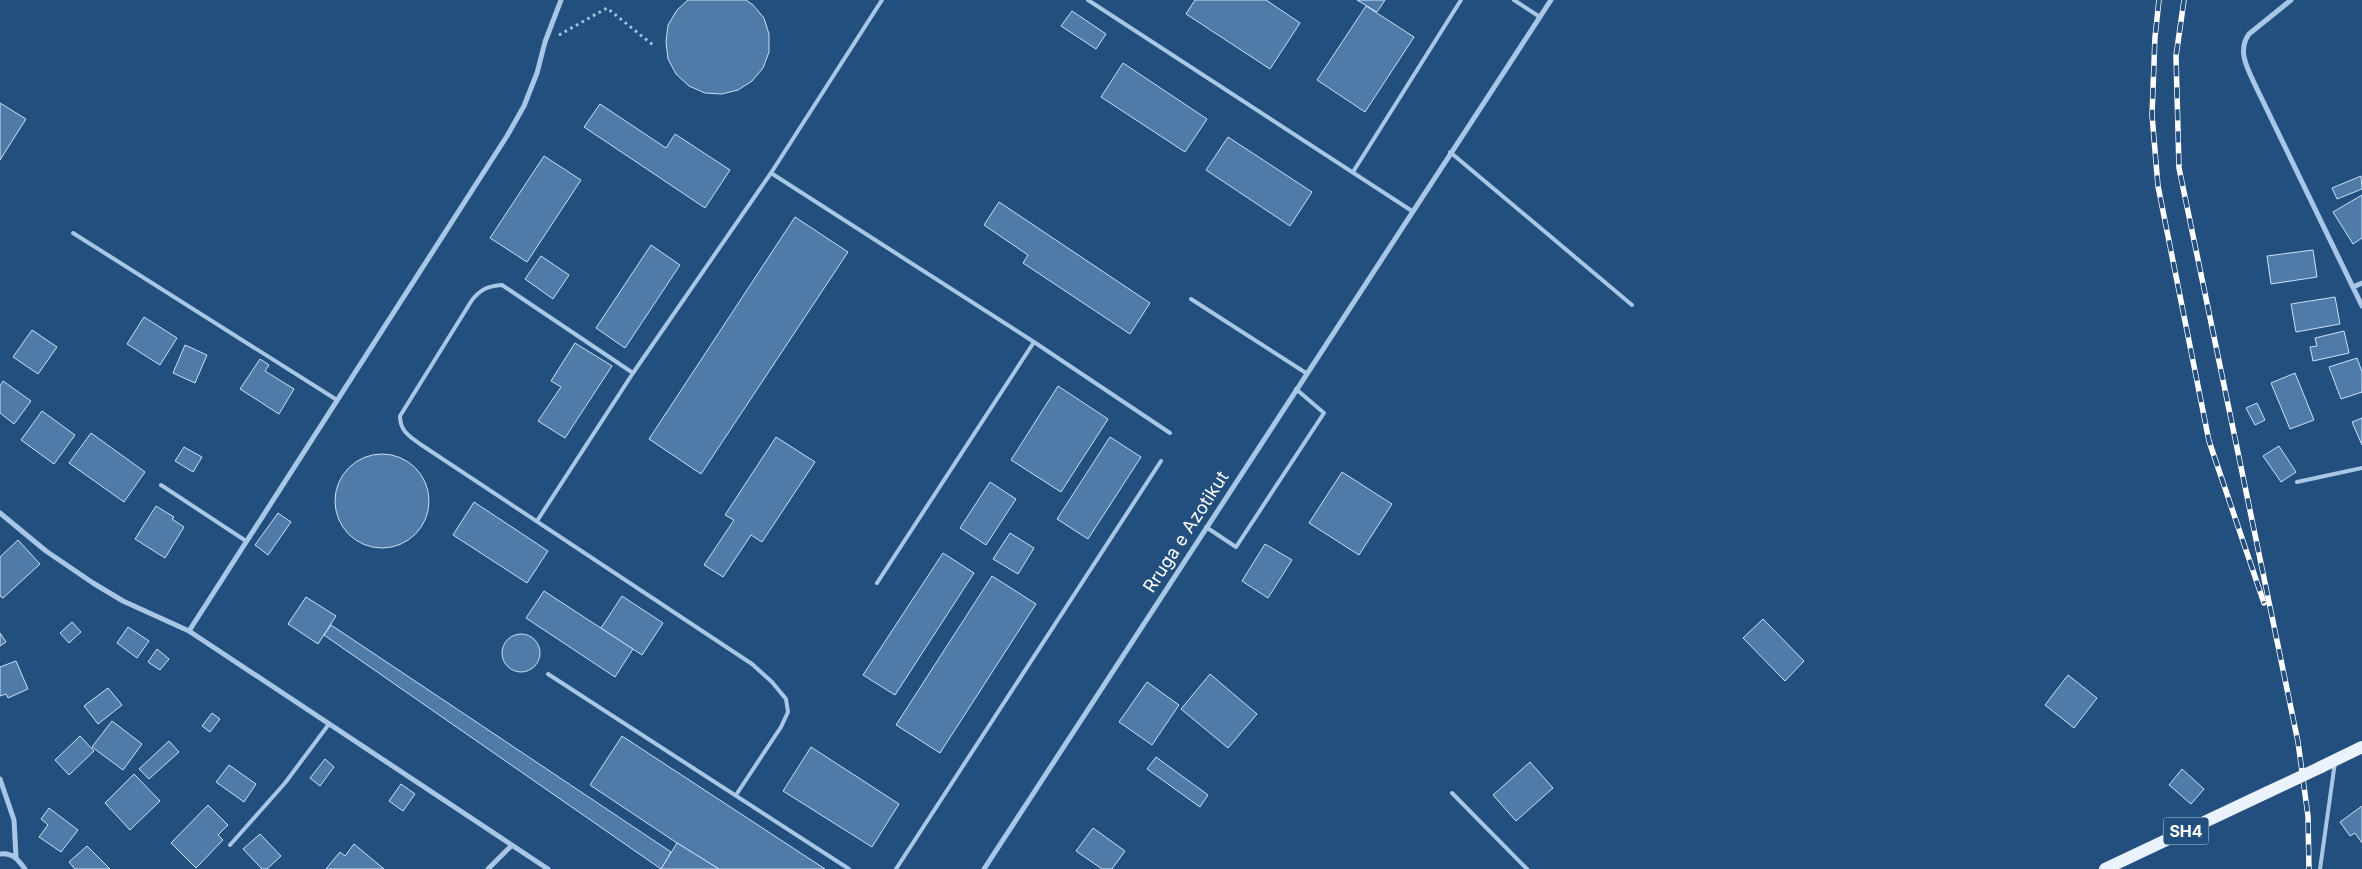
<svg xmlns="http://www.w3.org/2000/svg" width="2362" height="869" viewBox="0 0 2362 869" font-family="Inter,sans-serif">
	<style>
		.building { fill: #507ba9; stroke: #cbe0f5 }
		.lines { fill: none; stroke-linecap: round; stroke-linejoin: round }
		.path { stroke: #a8c7e6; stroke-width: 3; stroke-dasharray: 2.5 4; stroke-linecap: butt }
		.lane { stroke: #a8c7e6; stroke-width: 4 }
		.street { stroke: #a8c7e6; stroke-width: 5 }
		.primary { stroke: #e9f2fd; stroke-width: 12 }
		.rail-casing { stroke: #fff; stroke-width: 5.5 }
		.rail { stroke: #234f7e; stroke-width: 4; stroke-dasharray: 11; stroke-linecap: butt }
		.primary-bridge { stroke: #e9f2fd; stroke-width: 12 }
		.labels { text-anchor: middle; stroke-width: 4; stroke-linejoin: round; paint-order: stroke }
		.shield { fill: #234f7e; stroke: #bdcad8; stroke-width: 1 }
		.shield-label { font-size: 16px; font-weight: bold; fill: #fff }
		.street-label { font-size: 18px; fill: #fff; stroke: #234f7e }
	</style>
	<rect width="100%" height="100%" fill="#234f7e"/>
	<g class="building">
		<polygon points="688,0 746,0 753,5 764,18 769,34 769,52 763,68 752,81 738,90 722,94 705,93 689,86 676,74 668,59 666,42 668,25 677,10"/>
		<polygon points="1195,0 1266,0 1300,23 1270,69 1186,14"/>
		<polygon points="1357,0 1385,0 1377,12"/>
		<polygon points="1366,6 1414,37 1365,112 1317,80"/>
		<polygon points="1072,11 1106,34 1096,49 1061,26"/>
		<polygon points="1123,63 1207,119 1185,152 1101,97"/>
		<polygon points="0,103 26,119 0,160"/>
		<polygon points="600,104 666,148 675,134 730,170 705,208 584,127"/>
		<polygon points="1228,137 1312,192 1290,226 1206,170"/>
		<polygon points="544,156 581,180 527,262 490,238"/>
		<polygon points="2361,176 2362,189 2337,199 2332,188"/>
		<polygon points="2362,195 2362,238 2353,244 2333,212"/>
		<polygon points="999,202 1150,303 1130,334 1023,263 1028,255 984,225"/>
		<polygon points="795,217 848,252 701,474 649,439"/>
		<polygon points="651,245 680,265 625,348 596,328"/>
		<polygon points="2313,250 2317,277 2271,284 2267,256"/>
		<polygon points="541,256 569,275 553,299 525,279"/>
		<polygon points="2335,297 2340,324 2296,332 2291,304"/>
		<polygon points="144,317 177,338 160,365 127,344"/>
		<polygon points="32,330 57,347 38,374 13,357"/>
		<polygon points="2344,331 2349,353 2313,361 2310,347 2317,346 2315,338"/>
		<polygon points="575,343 612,366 565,438 538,421 561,387 551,381"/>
		<polygon points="185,345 207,355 195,383 173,373"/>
		<polygon points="2357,358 2362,372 2362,392 2341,399 2329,367"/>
		<polygon points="260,359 269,365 265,371 294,389 279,414 240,389"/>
		<polygon points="2295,373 2314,420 2290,429 2271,383"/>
		<polygon points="3,381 31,401 14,424 0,413 0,386"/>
		<polygon points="1058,386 1108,419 1061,492 1011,460"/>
		<polygon points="2257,403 2265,420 2255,425 2246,408"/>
		<polygon points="42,411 75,435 54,464 21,440"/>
		<polygon points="2362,418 2362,445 2352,422"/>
		<polygon points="91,433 145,472 124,502 69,463"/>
		<polygon points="776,437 815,462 762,542 751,535 723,577 704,565 734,520 725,515"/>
		<polygon points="1110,437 1141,457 1088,539 1057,519"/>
		<polygon points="2279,446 2296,472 2281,482 2263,456"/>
		<polygon points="184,447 202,457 193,472 175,461"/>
		<circle cx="382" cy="501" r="47"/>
		<polygon points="1342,472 1392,504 1359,555 1309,523"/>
		<polygon points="990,482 1016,499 986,545 960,528"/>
		<polygon points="474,502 548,551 527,583 453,535"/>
		<polygon points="156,506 174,517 172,519 184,527 165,558 135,539"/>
		<polygon points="278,513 291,522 268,555 255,545"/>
		<polygon points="1010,533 1034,548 1018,574 993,559"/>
		<polygon points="18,540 40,564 3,598 0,596 0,557"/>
		<polygon points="1265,544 1292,560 1268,598 1242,581"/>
		<polygon points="943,553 974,573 895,695 863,675"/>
		<polygon points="992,576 1036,604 940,753 896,725"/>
		<polygon points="544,591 633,649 615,677 526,618"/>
		<polygon points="622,596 663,623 642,655 601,628"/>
		<polygon points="306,597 336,616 318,644 288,624"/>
		<polygon points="1763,619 1804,661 1785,681 1743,638"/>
		<polygon points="72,622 81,632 69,643 60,633"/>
		<polygon points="331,625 671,852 661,869 324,635"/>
		<polygon points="128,627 149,641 137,658 117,643"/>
		<polygon points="0,633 6,642 0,646"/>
		<circle cx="521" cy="653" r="19"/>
		<polygon points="157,649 169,659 160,670 148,662"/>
		<polygon points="16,661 28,689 8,698 6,694 0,696 0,667"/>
		<polygon points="1210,674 1257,714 1228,748 1181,709"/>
		<polygon points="2068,675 2097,698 2074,728 2045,705"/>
		<polygon points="1147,682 1179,705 1152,745 1119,722"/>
		<polygon points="108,688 122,705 98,724 84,706"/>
		<polygon points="212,713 220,719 210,732 202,726"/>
		<polygon points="112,721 142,744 123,770 92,747"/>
		<polygon points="80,736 94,751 69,775 55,760"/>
		<polygon points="622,736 825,869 719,869 677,843 590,785"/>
		<polygon points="169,741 179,752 149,779 139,769"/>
		<polygon points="811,747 899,804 872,847 783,791"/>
		<polygon points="1156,757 1208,795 1200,807 1147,769"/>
		<polygon points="325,759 334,767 320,786 310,778"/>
		<polygon points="1530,762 1553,788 1516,821 1493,795"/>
		<polygon points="229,765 256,784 244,802 216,782"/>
		<polygon points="2182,769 2204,789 2191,804 2169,785"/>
		<polygon points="134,774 160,801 130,830 105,803"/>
		<polygon points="401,784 415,794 403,811 389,801"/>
		<polygon points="208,805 228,825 218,835 223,840 196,868 171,843"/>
		<polygon points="2362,806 2362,843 2355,833 2350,836 2340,822"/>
		<polygon points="49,808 78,830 61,852 39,837 48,825 41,819"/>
		<polygon points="1093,828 1125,851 1112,869 1102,869 1076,851"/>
		<polygon points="260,834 281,856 267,869 262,869 243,849"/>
		<polygon points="677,843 719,869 661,869"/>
		<polygon points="354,844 384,869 326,869 340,852 345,856"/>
		<polygon points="87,846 110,869 75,869 69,862"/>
	</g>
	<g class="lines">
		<polyline class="path" points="559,35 607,8 653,45"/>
		<g class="lane">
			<polyline points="1088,0 1412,211"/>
			<polyline points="1514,0 1540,17"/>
			<polyline points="1450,152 1632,305"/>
			<polyline points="1353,172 1461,0"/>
			<polyline points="771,173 1034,342 1170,433"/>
			<polyline points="73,233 337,400"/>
			<polyline points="1191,299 1306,373"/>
			<path d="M633,373L502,285C488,286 481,289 472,300L400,416C400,431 409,436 420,444L752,664L772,682L786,699L788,712L781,727L736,795"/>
			<polyline points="2297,482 2362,468"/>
			<polyline points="161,485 246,541"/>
			<polyline points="537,521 633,373 771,173 882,0"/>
			<polyline points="1206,527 1236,547 1324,413 1296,389"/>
			<polyline points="877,583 1034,342"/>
			<polyline points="548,674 849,869"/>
			<polyline points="1452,793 1527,869"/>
			<polyline points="230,845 285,783 329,724"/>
			<polyline points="896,869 1161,461"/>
			<polyline points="2320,869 2335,762"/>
		</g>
		<g class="street">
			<path d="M2291,0L2249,34C2236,52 2249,71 2257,89L2362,306"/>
			<polyline points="2353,287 2362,283"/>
			<polyline points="0,513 46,551 93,583 123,601 189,631 548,869"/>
			<polyline points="189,631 507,136 524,106 537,73 545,42 561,0"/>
			<polyline points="0,779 14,820 16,857"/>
			<path d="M0,854C13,852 18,860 25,869"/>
			<polyline points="488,869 511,846"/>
			<polyline points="984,869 1551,0"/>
		</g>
		<g class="primary">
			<polyline points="2321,767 2362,747"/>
			<polyline points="2105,869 2268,792"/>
		</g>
		<g class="rail-casing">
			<g id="rail">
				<polyline points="2159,0 2155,37 2152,115 2158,186 2209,441 2264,603"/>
				<polyline points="2184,0 2176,56 2179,168 2298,742 2308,816 2309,869"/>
			</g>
		</g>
		<use href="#rail" class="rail"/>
		<polyline class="primary-bridge" points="2268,792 2321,767"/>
	</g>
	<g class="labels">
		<rect class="shield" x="2163.5" y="817.5" width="45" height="27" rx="4"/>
		<g class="shield-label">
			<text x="2186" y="837">SH4</text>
		</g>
		<g class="street-label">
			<text transform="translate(1186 532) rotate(-57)" y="6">Rruga e Azotikut</text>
		</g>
	</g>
</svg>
